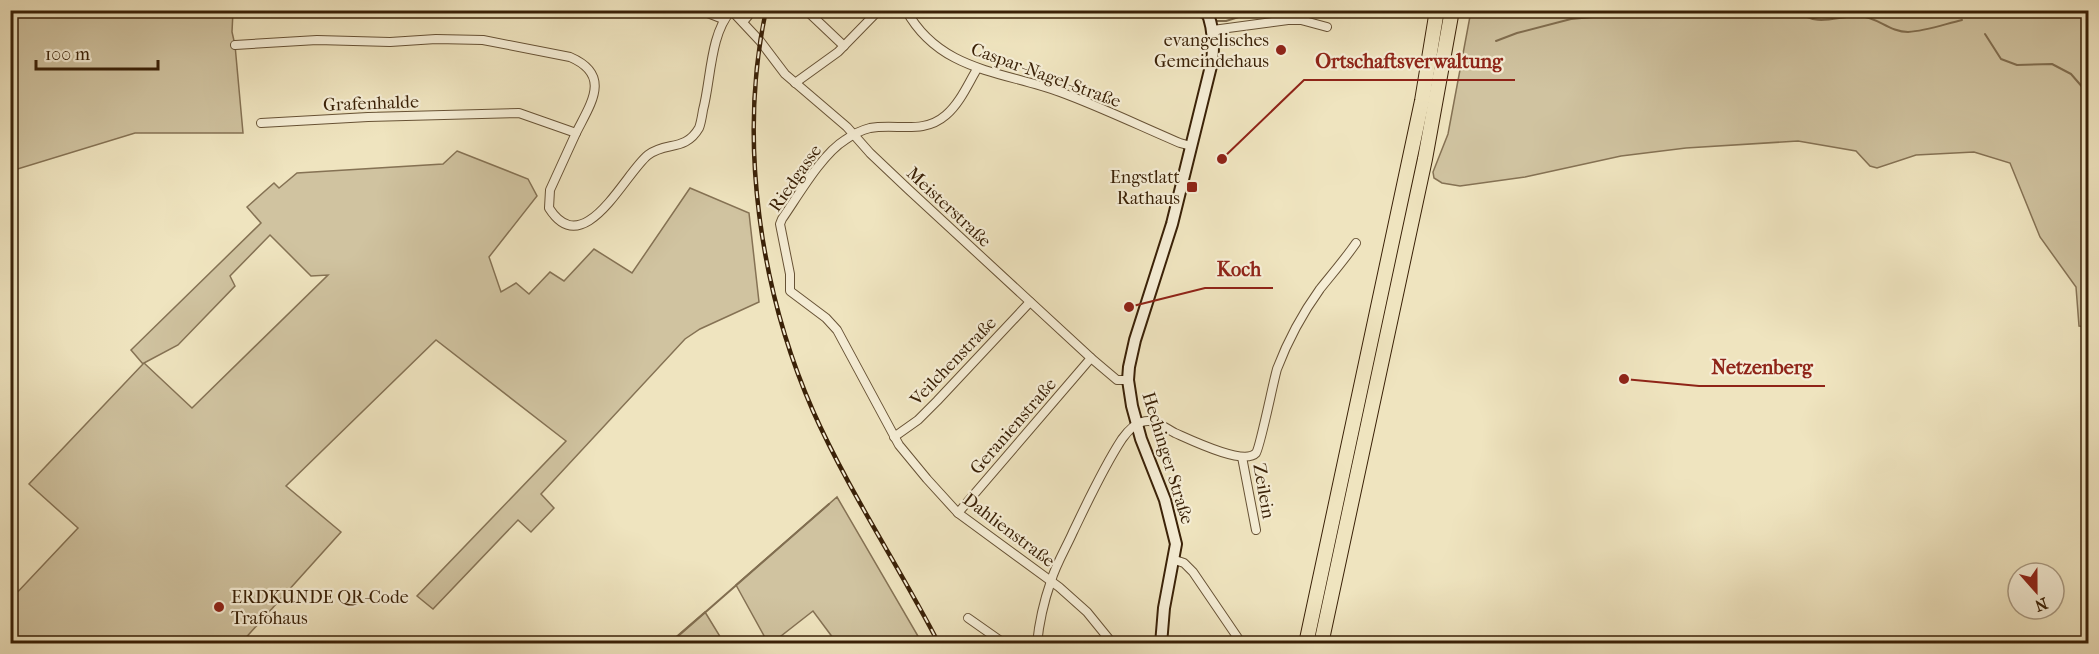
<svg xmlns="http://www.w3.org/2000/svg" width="2099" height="654" viewBox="0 0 2099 654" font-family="'IM FELL French Canon',serif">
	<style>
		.green { fill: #d0c3a0; stroke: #857254; stroke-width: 1.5; fill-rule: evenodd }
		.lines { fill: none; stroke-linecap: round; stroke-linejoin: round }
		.stream { stroke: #816e50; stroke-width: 2 }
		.street-casing { stroke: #675235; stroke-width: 10 }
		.secondary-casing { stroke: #3a2107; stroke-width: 14 }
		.highway-casing { stroke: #3a2107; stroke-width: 16 }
		.street { stroke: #f5edd5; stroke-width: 8 }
		.secondary { stroke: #f5edd5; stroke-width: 10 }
		.highway { stroke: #efe4bf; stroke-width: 14 }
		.rail-casing { stroke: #3a2107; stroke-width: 4.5 }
		.rail { stroke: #f5edd5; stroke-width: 2; stroke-dasharray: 7; stroke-linecap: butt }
		.poi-dot { fill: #8f2418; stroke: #f5edd5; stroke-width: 2 }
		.labels { text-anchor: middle; stroke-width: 4.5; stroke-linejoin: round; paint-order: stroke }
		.poi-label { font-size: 18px; fill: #3a2107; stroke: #f5edd5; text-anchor: end }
		.street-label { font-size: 18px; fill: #3a2107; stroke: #f5edd5 }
		.leader { fill: none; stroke: #8f2418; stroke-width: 2 }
		.callout-dot { fill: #8f2418; stroke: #f5edd5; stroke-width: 2 }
		.callout-label { font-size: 20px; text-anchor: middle; font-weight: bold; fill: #8f2418; stroke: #f5edd5; stroke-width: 4.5; stroke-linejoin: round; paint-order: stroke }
	</style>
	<rect width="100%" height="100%" fill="#efe4bf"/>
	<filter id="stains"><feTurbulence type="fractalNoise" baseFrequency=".00333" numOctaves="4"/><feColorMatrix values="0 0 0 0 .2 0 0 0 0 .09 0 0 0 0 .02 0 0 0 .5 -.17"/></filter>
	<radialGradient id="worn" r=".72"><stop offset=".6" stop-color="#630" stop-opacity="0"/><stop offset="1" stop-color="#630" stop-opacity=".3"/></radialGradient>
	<g class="green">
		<polygon points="10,11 233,11 232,32 235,45 243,133 135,133 11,171"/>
		<polygon points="1471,11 2088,11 2088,327 2079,326 2076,287 2040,237 2010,163 1974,152 1916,155 1877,168 1870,166 1856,151 1798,141 1686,148 1621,156 1525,177 1460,186 1442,183 1434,178 1433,172 1448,134"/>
		<path d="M457,151L528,179L537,196L489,257L501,292L516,283L529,294L550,272L564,281L594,249L632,273L690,188L749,213L759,302L700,329L685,339L541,494L554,508L531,532L518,520L433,609L417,596L566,441L436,340L286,486L341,532L241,643H11V599L78,528L29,484L143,364L131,350L261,223L247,207L274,183L279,188L297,173L443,164ZM270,235L311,276L328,275L192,408L144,363L178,345L235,286L230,276Z"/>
		<polygon points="837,497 922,643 827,643 833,638 813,611 772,643 768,643 736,585"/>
		<polygon points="705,612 724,643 669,643"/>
	</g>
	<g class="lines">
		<g class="stream">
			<polyline points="1186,10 1206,20"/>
			<path d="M1798,10C1816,29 1838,15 1860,16C1877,17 1890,32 1908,32C1926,31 1945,24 1962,20"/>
			<polyline points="1214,21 1226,21 1261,10"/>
			<polyline points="1985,34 2001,59 2017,65 2052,64 2071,74 2084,89 2086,106 2082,121 2088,134"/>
			<polyline points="1496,41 1517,33 1571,19 1668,10"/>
			<polyline points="669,644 829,504"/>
		</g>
		<g class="street-casing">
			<g id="street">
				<polyline points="700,10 723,19"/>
				<polyline points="731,10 760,41 785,74 847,127 870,153 908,189 1091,358 1117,380 1128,380"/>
				<polyline points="806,10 844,46"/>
				<path d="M906,10C940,72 1003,71 1060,92C1101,107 1140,126 1180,143L1191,146"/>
				<polyline points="743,22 753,10"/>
				<polyline points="1213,30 1288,20 1301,20 1327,27"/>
				<path d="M235,45L317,40L390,42L436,39L483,40L570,57C612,75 591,103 576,133"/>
				<path d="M977,69C968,84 960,103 946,115C923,135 897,123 870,128C862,130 852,135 845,140C822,154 798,196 782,219L780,224L790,274V291L826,318L837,330L899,445L927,479L958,513L1059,587L1087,612L1113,644"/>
				<polyline points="795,83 838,52 879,10"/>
				<path d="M261,123L368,117L519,113L576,133L550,190L549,208C584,263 625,173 648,155C666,141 685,152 699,128C701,123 702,116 703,110C711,80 710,34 731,11"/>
				<polyline points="894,437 918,420 937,401 1030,302"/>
				<polyline points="1242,457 1256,530"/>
				<polyline points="958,513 1091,358"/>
				<polyline points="1175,560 1184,563 1193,572 1242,644"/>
				<polyline points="968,618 1005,644"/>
				<path d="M1037,644C1039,623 1044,601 1051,581C1056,564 1066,548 1073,532C1088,501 1103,468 1122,439C1127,432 1134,424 1142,422C1155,418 1165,428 1175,433C1191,440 1244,466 1256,453C1260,448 1273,383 1277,369C1288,340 1302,314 1320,289C1332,274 1345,259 1356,243"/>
			</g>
		</g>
		<g class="secondary-casing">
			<path id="secondary" d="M1161,644L1164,608L1176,544L1165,500L1141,439L1132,406L1128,380L1129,367L1135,340L1172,224L1212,62C1214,44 1214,27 1206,10"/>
		</g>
		<g class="highway-casing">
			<g id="highway">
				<polyline points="1306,644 1422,101 1437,10"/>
				<polyline points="1321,644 1425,159 1452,10"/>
			</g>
		</g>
		<use href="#street" class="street"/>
		<use href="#secondary" class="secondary"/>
		<use href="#highway" class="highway"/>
		<g class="rail-casing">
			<path id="rail" d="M766,10C738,141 760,290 813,411C849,492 899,566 939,644"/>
		</g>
		<use href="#rail" class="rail"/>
	</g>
	<g class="poi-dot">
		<circle cx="1281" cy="50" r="6"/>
		<rect x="1186" y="181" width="12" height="12" rx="3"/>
		<circle cx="219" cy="607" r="6"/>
	</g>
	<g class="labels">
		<g class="poi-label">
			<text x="1269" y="46">evangelisches<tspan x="1269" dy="21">Gemeindehaus</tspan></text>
			<text x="1180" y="183">Engstlatt<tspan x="1180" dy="21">Rathaus</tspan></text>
			<text x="231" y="603" text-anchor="start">ERDKUNDE QR-Code<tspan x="231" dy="21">Trafohaus</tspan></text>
		</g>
		<g class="street-label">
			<text transform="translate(1046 75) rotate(20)" y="6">Caspar-Nagel-Straße</text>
			<text transform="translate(371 103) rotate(-2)" y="6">Grafenhalde</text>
			<text transform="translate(795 178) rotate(-55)" y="6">Riedgasse</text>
			<text transform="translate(949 207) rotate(43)" y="6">Meisterstraße</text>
			<text transform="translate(953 361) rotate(-46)" y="6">Veilchenstraße</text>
			<text transform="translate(1013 426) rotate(-49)" y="6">Geranienstraße</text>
			<text transform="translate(1168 458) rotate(73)" y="6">Hechinger Straße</text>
			<text transform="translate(1264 491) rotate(80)" y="6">Zeilein</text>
			<text transform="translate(1009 530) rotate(37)" y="6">Dahlienstraße</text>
		</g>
	</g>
	<path class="leader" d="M1222 159L1304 80H1515M1129 307L1205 288H1273M1624 379L1699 386H1825"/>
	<g class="callout-dot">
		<circle cx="1222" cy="159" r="6"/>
		<circle cx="1129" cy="307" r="6"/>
		<circle cx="1624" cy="379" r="6"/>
	</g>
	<g class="callout-label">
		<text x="1409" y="68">Ortschaftsverwaltung</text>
		<text x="1239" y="276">Koch</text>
		<text x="1762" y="374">Netzenberg</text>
	</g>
	<rect width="2099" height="654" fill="none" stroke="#efe4bf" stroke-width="36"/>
	<rect x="12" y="12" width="2075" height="630" fill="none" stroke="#3a2107" stroke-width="3"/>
	<rect x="18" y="18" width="2063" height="618" fill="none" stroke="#3a2107" stroke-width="1.5"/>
	<g transform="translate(2036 591) rotate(159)"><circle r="28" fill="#f5edd5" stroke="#aa9b83" stroke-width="1.5"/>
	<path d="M0-4.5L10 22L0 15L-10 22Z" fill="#8f2418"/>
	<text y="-9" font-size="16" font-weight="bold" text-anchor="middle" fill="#3a2107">N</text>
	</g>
	<path d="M36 60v9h122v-9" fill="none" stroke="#3a2107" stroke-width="3"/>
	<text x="45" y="60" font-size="18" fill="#3a2107" stroke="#f5edd5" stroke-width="4.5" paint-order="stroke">100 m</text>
	<rect width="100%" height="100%" filter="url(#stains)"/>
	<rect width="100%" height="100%" fill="url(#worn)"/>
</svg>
